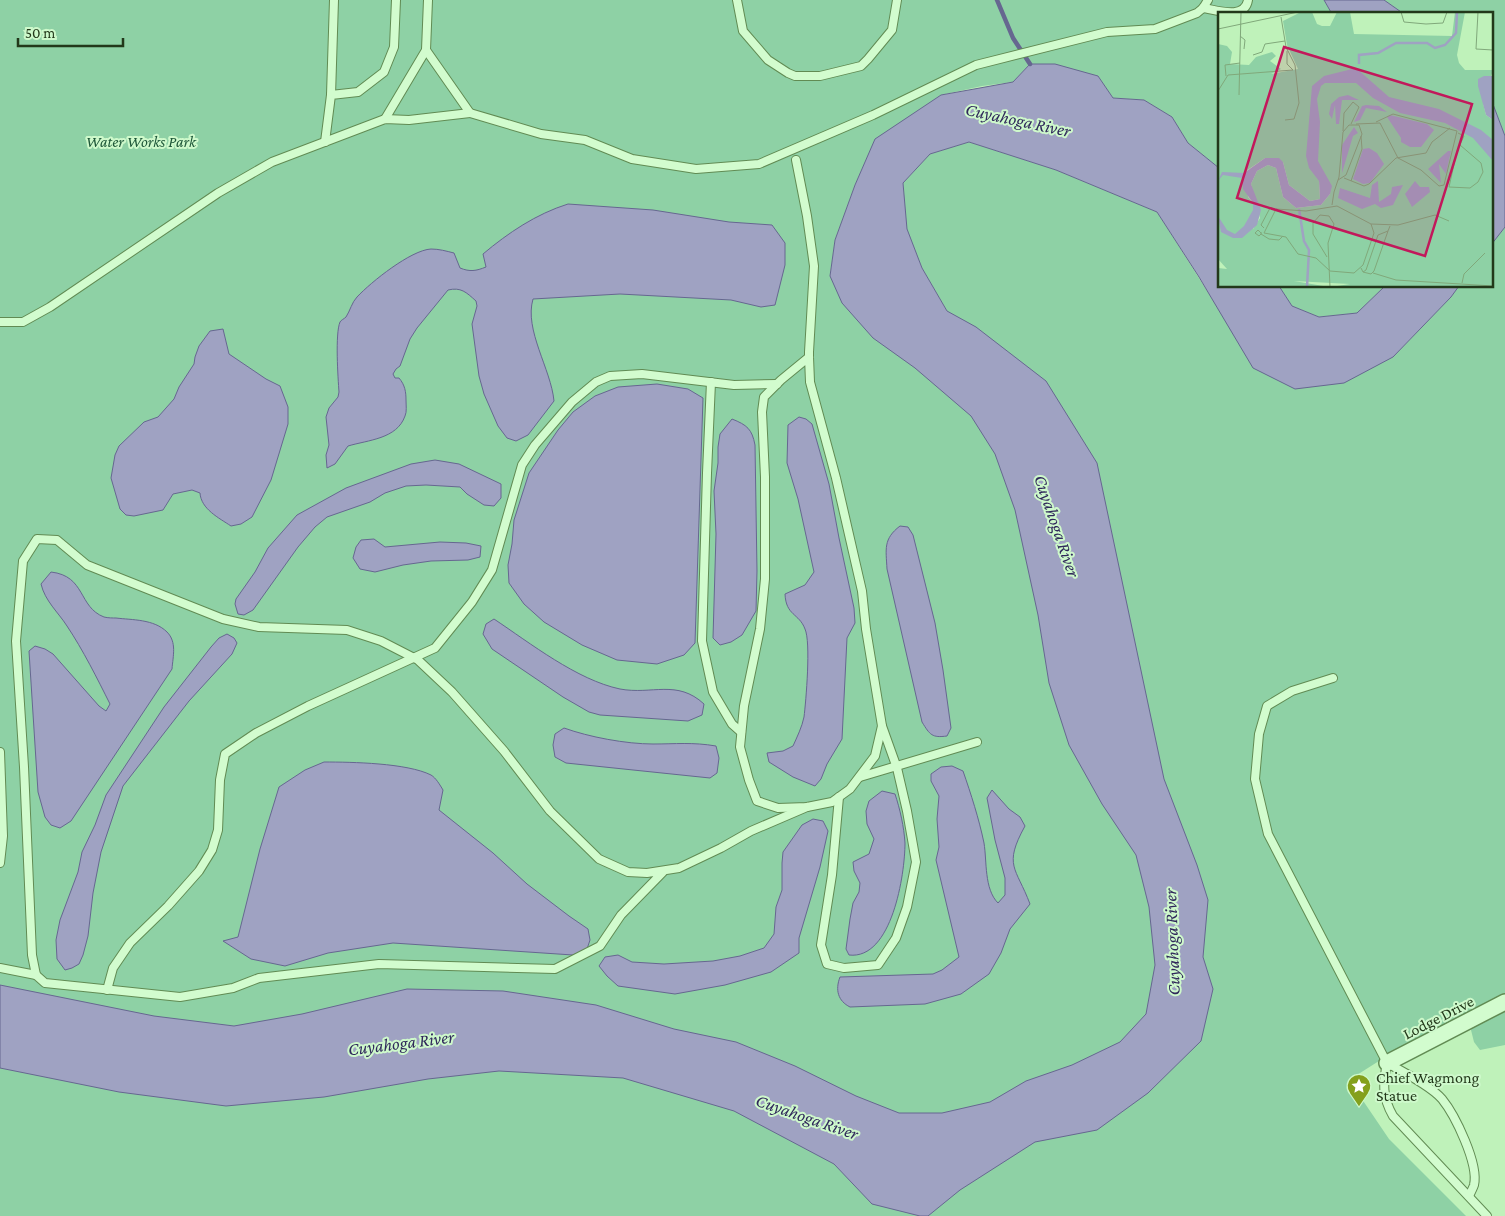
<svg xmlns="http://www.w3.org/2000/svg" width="1505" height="1216" viewBox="0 0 1505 1216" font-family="'Crimson Pro',serif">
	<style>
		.green { fill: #8ed1a5 }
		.water { fill: #9fa2c2; stroke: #666790 }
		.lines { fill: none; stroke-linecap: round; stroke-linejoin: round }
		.stream { stroke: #666790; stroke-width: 4.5 }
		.service-casing { stroke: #618b53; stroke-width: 10 }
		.minor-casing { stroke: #618b53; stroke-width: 18 }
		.service { stroke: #d2fcce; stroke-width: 8 }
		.minor { stroke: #d2fcce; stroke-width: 15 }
		.labels { text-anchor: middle; stroke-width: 4; stroke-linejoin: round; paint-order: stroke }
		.park-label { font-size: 16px; font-style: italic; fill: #1e5739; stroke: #cef9cb }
		.street-label { font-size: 16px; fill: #22381a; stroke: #cef9cb }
		.poi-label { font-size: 16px; fill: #22381a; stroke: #cef9cb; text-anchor: start }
		.water-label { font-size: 18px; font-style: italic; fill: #2f275a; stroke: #cef9cb }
		.inset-river { fill: none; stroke: #9fa2c2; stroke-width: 2.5 }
		.inset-road { fill: none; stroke: #80a87a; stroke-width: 1 }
		.view { fill: #c2185b; fill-opacity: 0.15; stroke: #c2185b; stroke-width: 2.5 }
		.inset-edge { fill: none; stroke: #22381a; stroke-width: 2.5 }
	</style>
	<rect width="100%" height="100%" fill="#bff2ba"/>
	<g class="green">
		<polygon points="0,0 1324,0 1332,14 1219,14 1219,168 1188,143 1172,117 1144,100 1113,98 1098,76 1030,64 1013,82 982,86 941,95 876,139 855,185 835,240 830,276 947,311 922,268 906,229 903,183 930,154 969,142 1056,170 1157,212 1223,316 1393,357 1451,297 1459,286 1491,286 1491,245 1505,227 1505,998 1401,1047 1349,1080 1389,1139 1466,1216 0,1216"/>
		<polygon points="1384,0 1505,0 1505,136 1491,99 1491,14 1404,14"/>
		<polygon points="1279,286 1385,286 1357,313 1319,317 1292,306"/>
		<polygon points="1505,1007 1505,1045 1480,1050 1474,1042 1471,1030 1475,1021"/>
	</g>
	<g class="water">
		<polygon points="1324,0 1384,0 1404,14 1332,14"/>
		<polygon points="1030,64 1055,64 1098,76 1113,98 1144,100 1172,117 1188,143 1219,168 1219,286 1279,286 1292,306 1319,317 1357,313 1385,286 1459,286 1451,297 1393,357 1344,383 1295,389 1253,368 1199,277 1157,212 1056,170 969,142 930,154 903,183 907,229 922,268 947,311 976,327 1046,381 1097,463 1164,779 1197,865 1208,900 1203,957 1213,989 1201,1041 1148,1093 1097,1130 1035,1142 960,1190 928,1216 920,1216 872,1204 834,1164 734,1111 623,1078 499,1071 428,1079 324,1097 226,1106 119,1092 0,1068 0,985 154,1016 234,1026 302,1014 407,989 503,991 596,1005 674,1029 736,1042 795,1066 856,1096 899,1113 942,1113 990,1102 1026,1081 1072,1065 1120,1042 1146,1014 1155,965 1149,907 1136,855 1102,804 1069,745 1049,683 1038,615 1015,510 995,454 971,416 915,368 873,338 842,303 830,276 835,240 855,185 875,139 941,95 1013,82"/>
		<polygon points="1491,99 1505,136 1505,227 1491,245"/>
		<path d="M568,204L653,210L729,222L772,225L785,243V265L775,305L761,307L731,300L620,294L533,299C524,330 551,369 554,401L528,435L516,441L507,438L498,426L484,394L479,376L472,324L477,306L476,301C466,292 461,287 448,290L417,328L410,339L400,366L396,369L393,374L395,378H399C405,385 406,392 406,400C406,405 407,412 405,416C397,439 368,440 348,446L335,464L327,468L326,455L329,445L326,417L329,408L338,397L339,392C338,378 335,334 340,322C341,320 344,319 346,317C350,311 352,302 357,297C371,282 411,250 431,249C439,249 446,251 454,253L460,268C470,272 476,271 486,267L483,254C508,233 536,214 568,204Z"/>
		<path d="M223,329L229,354L266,379L280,386L288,407V424L271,480L252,517L241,524L231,526C219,518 201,509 200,493L192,490L173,494L163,510L134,516L126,515L120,509L111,478L115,455L119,446L144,422L158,417L174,399L179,387L194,364L195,357L199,346L210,331Z"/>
		<polygon points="657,384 688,389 703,398 695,643 684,655 657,664 617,660 582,645 544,622 524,604 509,583 508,565 512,544 514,520 529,473 558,430 573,412 595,396 618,387"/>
		<path d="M799,417L806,419L812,424L829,484L839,538L854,608L855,623L847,638L842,739L827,764L821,779L815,786L793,777L769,762L767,753L783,751L793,746C797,737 802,727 804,717C806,701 811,642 805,629C799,613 786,616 785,594L805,585L814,572L798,499L787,463L788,425Z"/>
		<path d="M732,419C747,425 752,429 755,445L757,571L756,611L742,635L731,642L720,645L713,638L716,534L714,491L718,463V447L720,434Z"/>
		<polygon points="435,460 459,464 501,484 501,498 494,506 484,505 467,494 460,487 426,485 406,486 385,493 370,502 327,517 315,527 298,547 253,610 244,615 238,614 235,604 236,599 255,572 268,548 297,515 346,488 411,464"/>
		<path d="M900,526L908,527L913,535L935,623L943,670L951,728L947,736C932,738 930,735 922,722L887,569C886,549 883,539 900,526Z"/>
		<polygon points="374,539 385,547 440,542 466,543 481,546 480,557 468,560 431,561 403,565 375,572 360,569 353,558 356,547 361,540"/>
		<path d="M51,572C86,576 78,607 104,617C108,618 113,618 116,618C132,620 154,619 167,632C177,642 173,656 172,669L71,821L60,828L51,825L45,817L38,792L29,651L35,646L45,649L53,654L99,706L106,711L110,704C97,678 83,650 67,626C58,612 45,601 41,584Z"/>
		<path d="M494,619C530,643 577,680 620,689C652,695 677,679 704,704L702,715L688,721L600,715L589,712L563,697L492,649L483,634L486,624Z"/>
		<polygon points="227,634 234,638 237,643 232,654 189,701 123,786 101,852 93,893 88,936 83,955 79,964 72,968 65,970 57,959 56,940 60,920 78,872 82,852 95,825 106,795 164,707 211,647 219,638"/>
		<path d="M564,728C589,737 626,744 653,744C675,744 693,742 716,746L719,758L717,773L710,778L566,763L555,757L553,745L555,734Z"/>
		<path d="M324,762C352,762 407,763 431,775C436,778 440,785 443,790L439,810L493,853L527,884L569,916L588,929L590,940L587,949L573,955L393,943L328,953L285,966L251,959L223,941L238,937L260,849L279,787L305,770Z"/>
		<path d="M952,766L963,771C971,794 979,819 984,843C987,861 984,889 998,903L1005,895V878L995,840L987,798L992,790L1009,809L1020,817L1025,826C1003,866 1016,867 1030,904L1010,929L1001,953L989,974L961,994L925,1004L850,1007C838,1001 835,990 840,977L933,974L942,970L959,957L936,860L939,847L937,819L939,796L931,781V774L941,767Z"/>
		<path d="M882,791L895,794C900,809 904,827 905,843C905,874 892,960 849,955L846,949L850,919L853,903L859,892L860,883L854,871L853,862L869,854L874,839L867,824L866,811L869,801Z"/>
		<polygon points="813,819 823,821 828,831 820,867 799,938 799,953 771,972 725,985 675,994 618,986 607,976 599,966 605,957 618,955 632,962 664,964 713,961 740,956 764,948 774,934 776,907 782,890 782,863 783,852 802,825"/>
	</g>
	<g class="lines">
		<polyline class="stream" points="997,0 1013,38 1030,64"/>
		<g class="service-casing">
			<g id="service">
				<polyline points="428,0 426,50 470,113 541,134 585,140 632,159 696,169 759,164 873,115 976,65 1107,32 1155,29 1197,13 1203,8 1208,0"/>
				<polyline points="737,0 743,31 768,60 788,73 795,76 820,76 861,66 868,59 892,30 897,0"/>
				<path d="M1203,8C1217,10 1245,20 1248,0"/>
				<polyline points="331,95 334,0"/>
				<polyline points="385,119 426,50"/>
				<polyline points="325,142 331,95 358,92 384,72 394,47 396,0"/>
				<polyline points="796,160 807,216 814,266 809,352 809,357 810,382 836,478 862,591 866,629 882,726 875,756 850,789 832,802 807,807 778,808 757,801 749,780 740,747 744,706 760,629 765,579 765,477 762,412 764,397 781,380 809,357"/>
				<polyline points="0,322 23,322 50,307 218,193 272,162 385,119 409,120 470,113"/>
				<polyline points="711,382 707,473 702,641 713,692 732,724 741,732"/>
				<path d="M1333,678L1292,691L1267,706L1259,734L1255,779L1268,834L1387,1063C1383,1083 1382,1097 1393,1116L1487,1216"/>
				<polyline points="0,752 3,836 0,863"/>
				<polyline points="860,777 977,742"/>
				<polyline points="839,797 832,875 821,945 827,964 844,968 878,965 896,938 907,907 916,862 907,811 897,768 882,726"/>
				<polyline points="664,871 621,915 600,946 555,969 379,964 259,978 233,988 180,997 45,983 36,975 32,955 24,767 16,641 23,561 37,539 57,540 87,565 223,619 259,627 347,630 381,641 418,660 452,692 504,751 550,811 599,859 628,872 647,873 679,868 721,848 751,831 807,807"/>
				<polyline points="0,968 36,975"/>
				<polyline points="107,990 113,968 130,943 168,906 199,871 212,850 218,830 220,780 225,754 256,733 308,706 435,648 472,602 492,570 522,465 535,445 572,402 596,382 610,376 642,374 734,385 777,384"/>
				<path d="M1387,1063C1402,1071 1432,1087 1442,1099C1455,1115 1479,1164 1474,1185C1473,1188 1471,1192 1469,1196"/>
			</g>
		</g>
		<g class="minor-casing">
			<polyline id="minor" points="1387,1063 1505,1002"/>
		</g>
		<use href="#service" class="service"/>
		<use href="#minor" class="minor"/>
	</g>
	<defs>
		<g id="sight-pin" transform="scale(1.25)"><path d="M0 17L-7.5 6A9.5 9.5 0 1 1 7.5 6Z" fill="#84a01d" stroke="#cef9cb"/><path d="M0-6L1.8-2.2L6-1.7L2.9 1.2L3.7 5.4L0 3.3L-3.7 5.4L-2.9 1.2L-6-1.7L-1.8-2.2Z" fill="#fff"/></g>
	</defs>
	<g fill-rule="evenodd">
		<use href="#sight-pin" x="1359" y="1086"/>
	</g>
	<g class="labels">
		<g class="park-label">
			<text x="141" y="147">Water Works Park</text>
		</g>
		<g class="street-label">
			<text transform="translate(1438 1017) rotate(-27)" y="6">Lodge Drive</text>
		</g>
		<g class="poi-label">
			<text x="1376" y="1083">Chief Wagmong<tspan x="1376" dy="18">Statue</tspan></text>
		</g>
		<g class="water-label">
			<text transform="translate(1018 120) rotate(12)" y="6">Cuyahoga River</text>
			<text transform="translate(1057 526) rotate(71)" y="6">Cuyahoga River</text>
			<text transform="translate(1172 942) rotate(-92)" y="6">Cuyahoga River</text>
			<text transform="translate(401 1043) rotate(-7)" y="6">Cuyahoga River</text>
			<text transform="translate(807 1117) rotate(19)" y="6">Cuyahoga River</text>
		</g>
	</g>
	<g transform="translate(1218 12)">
		<rect width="275" height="275" fill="#bff2ba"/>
		<path d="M83,0H94L99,12L104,14H112L119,0H132L136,22L234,24L237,0H247L239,43L241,51L247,58H275L265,91L268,103L275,108V275H113L132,272L76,269L111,275H0V256L9,257L0,247V32L9,34L14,40L12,52L31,53L38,45L54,40L58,44L52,49L63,57L53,62L80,57L69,33L65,9ZM47,146L65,150L71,173L92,189L102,187L101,169L112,182L103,193L78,196L65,185L58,156L50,153L39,159L33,172L42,206L35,217V191L30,185L28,159Z" fill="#8ed1a5" fill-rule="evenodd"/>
		<path d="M138,56L171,85L221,97L263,118L275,128V149L255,126L227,111L182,101L155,86L138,71H107L103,74L99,87L102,110L100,149L114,174L112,182L103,193L78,196L65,185L58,156L50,153L39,159L33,172L43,198L39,213L24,226H15L3,220L0,204L9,218L17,222L26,214L35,198V191L25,177L24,166L5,163L0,169L4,160L26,161L47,146H61L65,150L71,173L92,189L102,187L101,169L91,156L88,144L94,74L106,64ZM266,64H275V108L268,103L260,74V67ZM130,83L141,88H124L121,112H118L117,93L114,107L111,102L113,92L121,85ZM148,93L161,94L169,100L148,96L142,108L136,110L144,94ZM172,103L209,112L216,118L203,135H192L183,130V126L169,105ZM136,115L140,121L135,124L124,161V133ZM151,136L159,141L166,152L152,171L145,172L135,167L145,137ZM230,139H233L228,162L221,152L223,171L210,157ZM160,169L161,190L173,182L174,175L185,173L175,193L163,196L157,192L144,197L120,186L122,176L152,186L154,173ZM197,169L202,175H211L212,180L194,195L187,182Z" fill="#9fa2c2"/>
		<path class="inset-river" d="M141,52V43L160,41L178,31H209L217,36L227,33L238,21L239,0M81,197L86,229L91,238L89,275"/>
		<path class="inset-road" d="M183,0L186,10L208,12L225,11L229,0M260,0L258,37L275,38M63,5L68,35L77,53L81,91L76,107L67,108M0,17L80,0M22,24L27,28L26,37M35,43L44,40L47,32L67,29M8,64L7,53L22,51M0,79L10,63L75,58L69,52V39M21,83L23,0M138,112L162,111L180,146L203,158L221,174L226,173L239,119L175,102L158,110M125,119L126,101L135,90L141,95L133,112M240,121L246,124L239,139L231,175L252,176L260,170L265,160L263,151L242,133M126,166L146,174L151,172L178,146L208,141L214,130L232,116M133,169L144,137L143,124M114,193L116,180L121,165L125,120L131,113H141L144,122L128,163L120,168M119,194L153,212L156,221L145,253L136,261L112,259L98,246L80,242L68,225L46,221L58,197L88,199ZM153,212L180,213L217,203L231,209M46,216L43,213L52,196L57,197M43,221L40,218L37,221L41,224L43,222V221H44M43,222L51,227L61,228L65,224M109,245L95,222V211L102,203L111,204L116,212L110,231L112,275M143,256L145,260L148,258L160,223L170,219L172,214M145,260L153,262L156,259L170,219M155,261L178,268L275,274M244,271L246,262L267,241"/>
		<path class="view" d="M66,35L254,92L207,244L19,186Z"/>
		<rect width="275" height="275" class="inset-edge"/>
	</g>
	<path d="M18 38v8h105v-8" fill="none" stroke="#22381a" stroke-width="2.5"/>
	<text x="25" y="38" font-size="15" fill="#22381a" stroke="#cef9cb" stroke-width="4" paint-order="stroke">50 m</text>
</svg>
